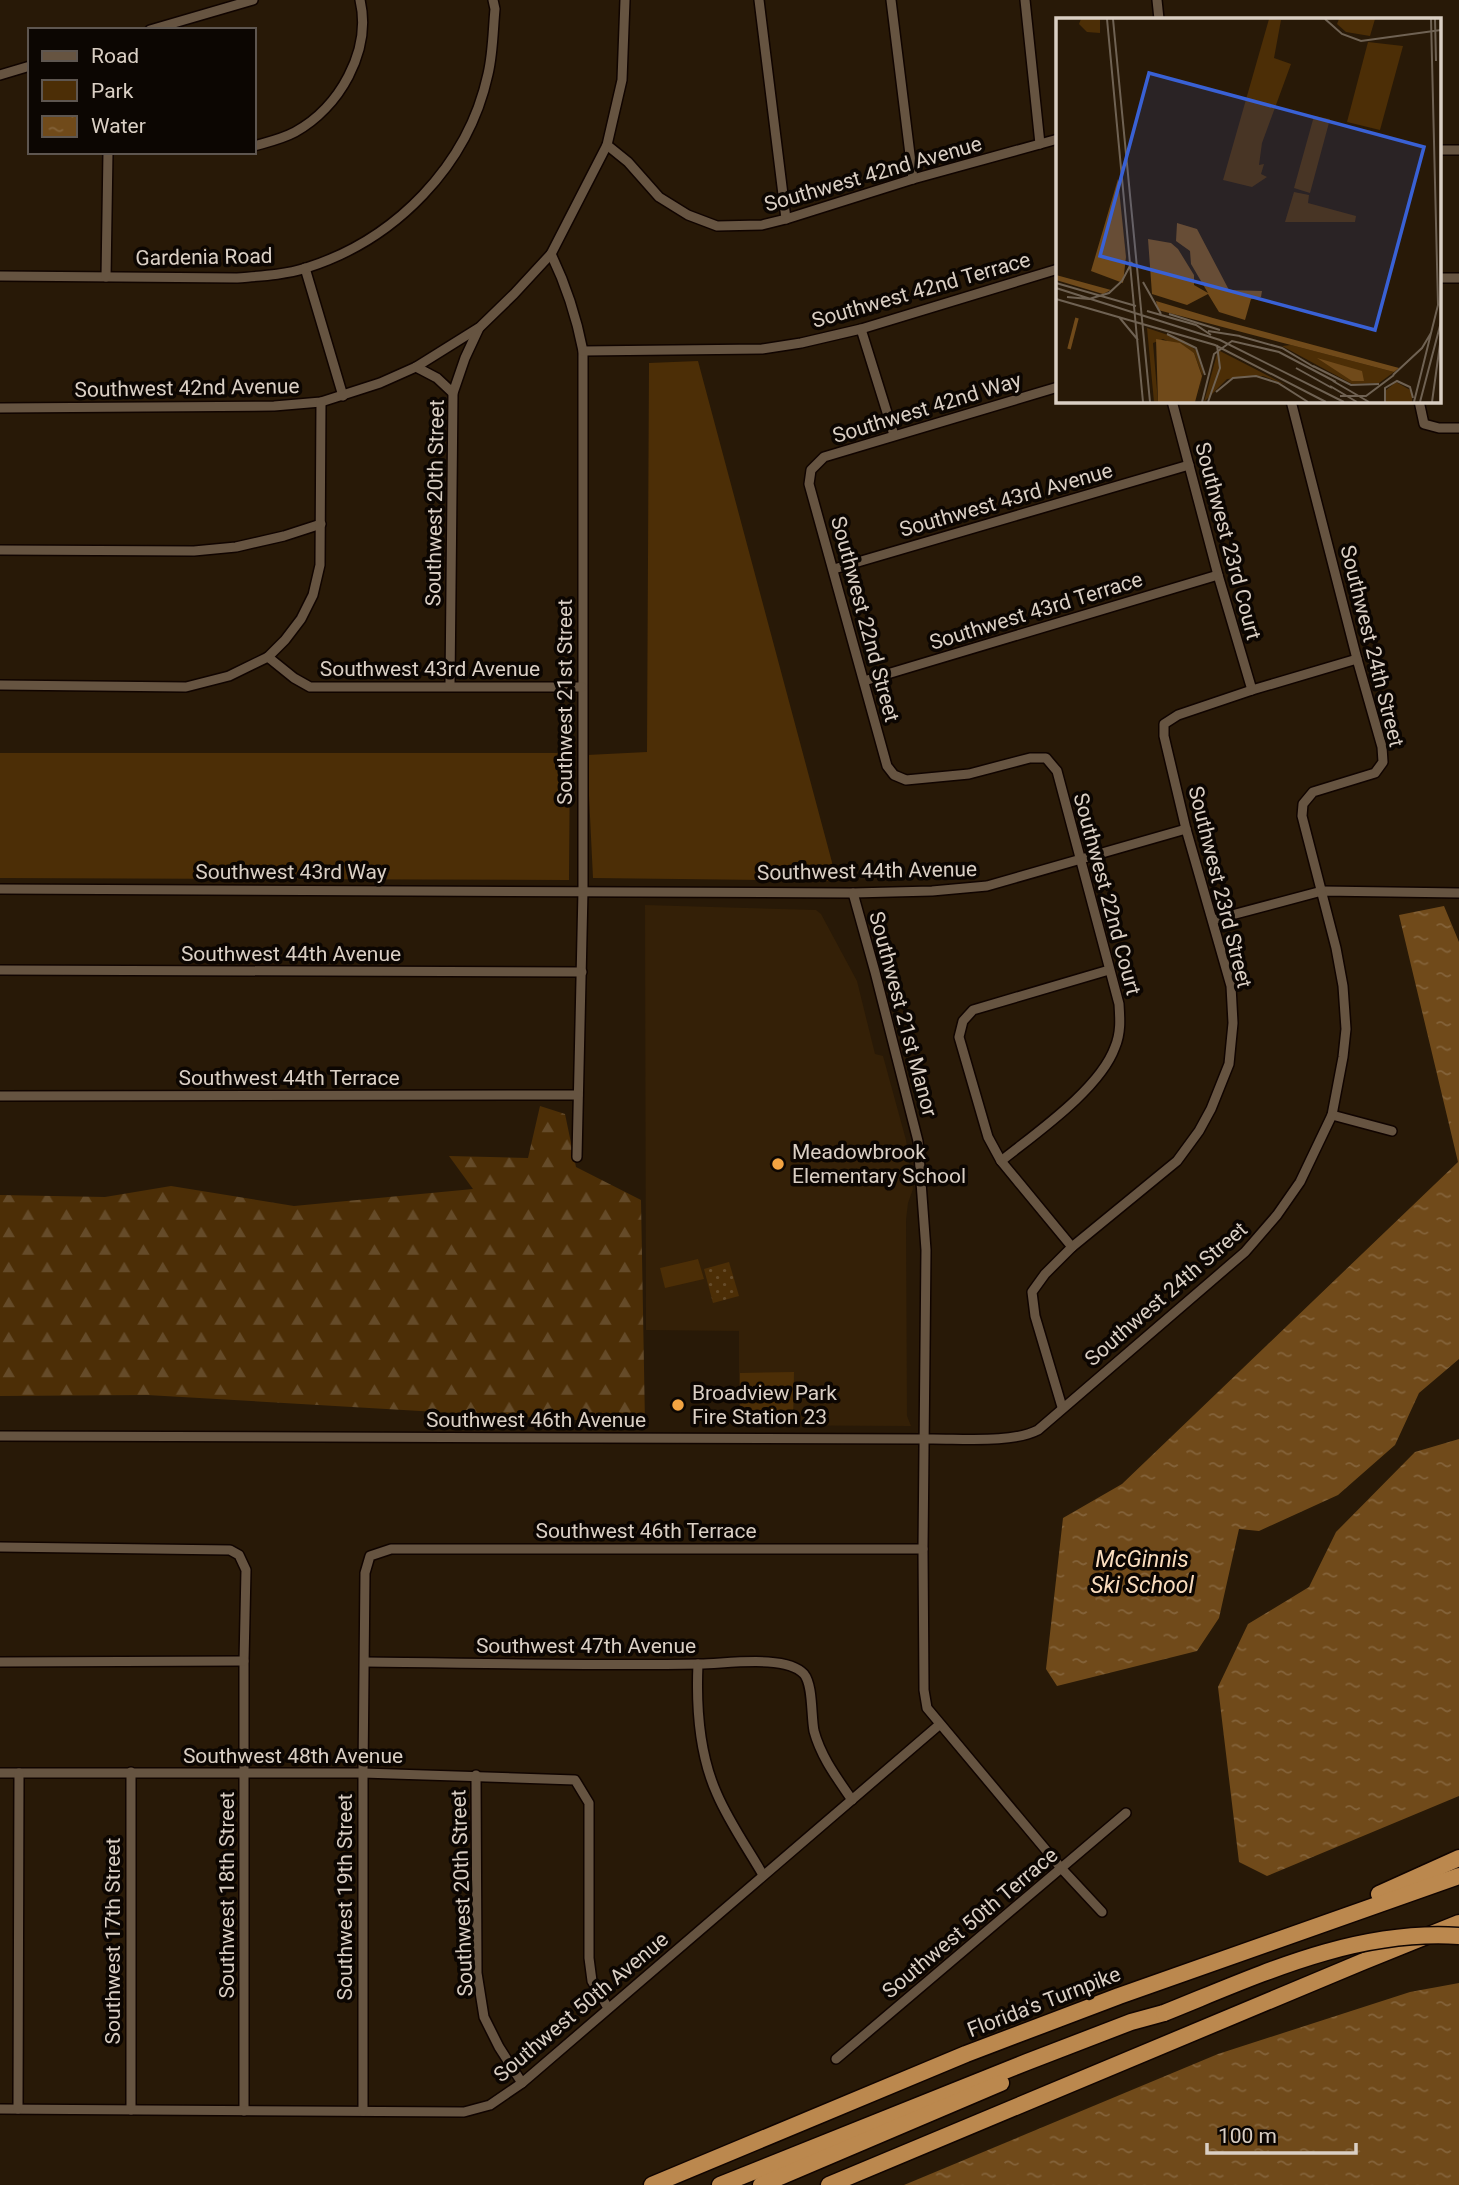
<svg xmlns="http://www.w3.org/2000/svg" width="1459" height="2185" viewBox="0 0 1459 2185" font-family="Roboto,sans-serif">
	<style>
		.built { fill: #342007 }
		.green { fill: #4c2e06 }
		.forest { fill: url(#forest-firs) }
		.park { fill: url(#park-dots) }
		.water { fill: url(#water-ripples) }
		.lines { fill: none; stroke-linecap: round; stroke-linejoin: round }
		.minor-casing { stroke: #100400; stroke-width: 12 }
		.motorway-casing { stroke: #100400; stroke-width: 19 }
		.minor { stroke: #665441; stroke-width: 9 }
		.motorway { stroke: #bb884e; stroke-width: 16 }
		.motorway-bridge-casing { stroke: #100400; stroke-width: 19; stroke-linecap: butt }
		.motorway-bridge { stroke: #bb884e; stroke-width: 16 }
		.poi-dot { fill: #f3a442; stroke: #0c0602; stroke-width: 2.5 }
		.labels { text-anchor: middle; stroke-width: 7; stroke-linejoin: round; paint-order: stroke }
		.street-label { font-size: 21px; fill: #dacfc4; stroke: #0c0602 }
		.poi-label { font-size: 21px; fill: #dacfc4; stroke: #0c0602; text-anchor: start }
		.water-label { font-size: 23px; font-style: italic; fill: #f9dcbd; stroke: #0c0602 }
		.inset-river { fill: none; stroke: #704a1a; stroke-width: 3.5 }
		.inset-road { fill: none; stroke: #6f6253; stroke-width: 2 }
		.view { fill: #3961d5; fill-opacity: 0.15; stroke: #3961d5; stroke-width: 3.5 }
		.inset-edge { fill: none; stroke: #dacfc4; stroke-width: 3.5 }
	</style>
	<defs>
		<pattern id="forest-firs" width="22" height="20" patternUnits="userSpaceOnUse" patternTransform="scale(1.75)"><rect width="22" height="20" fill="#4c2e06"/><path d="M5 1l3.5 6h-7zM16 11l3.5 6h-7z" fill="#654b29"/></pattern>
		<pattern id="park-dots" width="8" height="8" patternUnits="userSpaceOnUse" patternTransform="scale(1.75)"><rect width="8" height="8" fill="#4c2e06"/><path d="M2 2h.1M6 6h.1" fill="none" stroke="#654b29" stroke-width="1.8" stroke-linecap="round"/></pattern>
		<pattern id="water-ripples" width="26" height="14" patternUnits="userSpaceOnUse" patternTransform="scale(1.75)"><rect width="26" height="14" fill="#704a1a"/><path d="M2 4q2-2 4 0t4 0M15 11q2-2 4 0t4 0" fill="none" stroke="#84633a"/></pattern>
	</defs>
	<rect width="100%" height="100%" fill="#281907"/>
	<polygon class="built" points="645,905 816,910 821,914 857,981 875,1054 883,1056 906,1140 913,1189 908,1203 906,1220 907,1416 911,1426 739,1425 739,1331 646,1330"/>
	<g class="green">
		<polygon points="698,361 837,881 593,878 587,755 647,752 649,363"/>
		<polygon points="0,753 570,753 569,878 569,880 0,878"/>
		<polygon points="698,1259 704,1279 665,1288 660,1268"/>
		<polygon points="794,1372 793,1424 740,1424 740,1373"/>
	</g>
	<polygon class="forest" points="540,1106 565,1114 576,1167 641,1200 645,1424 147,1395 0,1396 0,1195 105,1197 171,1186 294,1206 473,1189 449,1156 528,1158"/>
	<polygon class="park" points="729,1262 739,1296 713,1303 704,1269"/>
	<g class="water">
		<polygon points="1444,906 1459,942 1459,1359 1419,1393 1395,1445 1338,1495 1259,1531 1239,1529 1219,1618 1197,1651 1057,1686 1046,1669 1063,1518 1122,1484 1458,1162 1399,915"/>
		<polygon points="1459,1439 1459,1796 1267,1876 1239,1862 1218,1687 1248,1624 1309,1587 1336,1532 1415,1452"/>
		<polygon points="1459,1983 1459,2185 904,2185 1218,2054 1410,1992"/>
	</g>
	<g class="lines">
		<g class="minor-casing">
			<g id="minor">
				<polyline points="759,0 786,219"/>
				<polyline points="891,0 913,179"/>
				<polyline points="1025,0 1040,144"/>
				<polyline points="1157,0 1159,19"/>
				<polyline points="150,30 253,0"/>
				<polyline points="0,75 30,66"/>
				<polyline points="607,145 628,162 659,197 688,215 717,226 762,225 786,219 913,179 1058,139"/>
				<path d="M254,146C268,142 282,139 295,132C339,108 372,51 360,0"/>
				<polyline points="1440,150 1459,150"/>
				<path d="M551,254C567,287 576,315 583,351V891L577,1157"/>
				<polyline points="305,268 343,396"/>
				<path d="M0,276L237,278C260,276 284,275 306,268C395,240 468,166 488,74C493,53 493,30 495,9L493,0"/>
				<polyline points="106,277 108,152"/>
				<polyline points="1440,278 1459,278"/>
				<polyline points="861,329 894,435"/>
				<polyline points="583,351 762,349 801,343 861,329 1058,269"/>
				<polyline points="416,367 437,378 453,393"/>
				<polyline points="1172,401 1218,575 1252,690"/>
				<polyline points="1419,401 1424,424 1439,428 1459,428"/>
				<polyline points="0,408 274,406 321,402 380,383 416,367 480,327 514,294 551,254 607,145 622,80 625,0"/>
				<polyline points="0,550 194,551 236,547 284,536 321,524"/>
				<polyline points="834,569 1189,465"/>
				<polyline points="268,657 285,640 301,619 313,595 320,565 321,402"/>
				<polyline points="864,681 1218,575"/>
				<polyline points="0,685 186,687 229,676 268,657 294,678 310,687 582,687"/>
				<polyline points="450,685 453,393 465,358 479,328"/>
				<polyline points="0,889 853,893 932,891 987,886 1186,829"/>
				<polyline points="853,893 875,972 918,1141 926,1250 923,1549 924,1690 927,1708 1061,1868 1102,1912"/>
				<polyline points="1213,920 1322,891 1459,893"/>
				<polyline points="0,970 582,972"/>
				<polyline points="0,1096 578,1095"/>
				<polyline points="1332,1115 1392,1131"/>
				<path d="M1001,1161C1036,1133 1100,1089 1115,1047C1121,1033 1120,1019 1119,1004L1057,771L1046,758H1030L969,774L906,780L894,775L887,766L809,484L811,470L824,457L1058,387"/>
				<polyline points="1072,1247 1001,1161 988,1137 959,1037 963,1021 973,1010 1109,970"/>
				<polyline points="1062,1407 1035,1316 1032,1292 1045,1274 1072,1247 1177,1161 1199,1131 1211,1109 1229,1064 1233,1023 1231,986 1186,829 1164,736 1164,724 1178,715 1252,690 1357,659"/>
				<path d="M0,1436L925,1439C956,1438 1011,1444 1038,1430L1245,1252L1277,1215L1300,1182L1332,1115L1343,1057L1346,1029L1343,986L1336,948L1302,816L1303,804L1313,792L1375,773L1383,762L1382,747L1357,659L1291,401"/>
				<polyline points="0,1547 230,1550 239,1555 246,1570 244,1661 244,2111"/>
				<polyline points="0,1662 244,1661"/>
				<path d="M365,1662C477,1663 589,1666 700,1664C725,1664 786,1654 804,1674C813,1685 811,1715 814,1731C821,1757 837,1778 852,1800"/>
				<path d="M698,1664C696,1707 699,1754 717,1794C729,1822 748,1849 763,1875"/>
				<polyline points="131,1772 131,2110"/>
				<polyline points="0,1773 363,1773 575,1780 589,1803 589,1958 592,1981 608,2008"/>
				<polyline points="476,1775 477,1973 484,2017 499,2047 522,2083"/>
				<polyline points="836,2059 1126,1813"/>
				<polyline points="0,2109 464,2112 490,2105 522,2083 939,1725"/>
				<polyline points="18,2109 19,1773"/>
				<polyline points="363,2111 363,1773 365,1573 370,1556 391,1549 923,1549"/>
			</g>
		</g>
		<g class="motorway-casing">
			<g id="motorway">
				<polyline points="1379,1894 1459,1858"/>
				<polyline points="652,2185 966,2054 1119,1996 1459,1876"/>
				<polyline points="720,2185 1027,2062 1131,2022 1164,2013"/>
				<polyline points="761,2185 1001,2083"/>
				<polyline points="829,2185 1362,1962 1459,1923"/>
			</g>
		</g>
		<use href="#minor" class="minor"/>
		<use href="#motorway" class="motorway"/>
		<g class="motorway-bridge-casing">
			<path id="motorway-bridge" d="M1164,2013C1259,1975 1354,1929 1459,1936"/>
		</g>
		<use href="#motorway-bridge" class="motorway-bridge"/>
	</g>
	<g class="poi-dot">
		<circle cx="778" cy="1164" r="7"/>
		<circle cx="678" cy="1405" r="7"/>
	</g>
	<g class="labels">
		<g class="street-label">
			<text transform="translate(873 174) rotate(-16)" y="7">Southwest 42nd Avenue</text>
			<text transform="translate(204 257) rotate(-1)" y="7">Gardenia Road</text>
			<text transform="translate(921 290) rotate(-16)" y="7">Southwest 42nd Terrace</text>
			<text transform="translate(187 388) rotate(-1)" y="7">Southwest 42nd Avenue</text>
			<text transform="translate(927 408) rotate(-17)" y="7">Southwest 42nd Way</text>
			<text transform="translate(1006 500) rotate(-16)" y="7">Southwest 43rd Avenue</text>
			<text transform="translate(435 503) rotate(-89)" y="7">Southwest 20th Street</text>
			<text transform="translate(1228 541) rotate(75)" y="7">Southwest 23rd Court</text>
			<text transform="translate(1036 611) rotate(-17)" y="7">Southwest 43rd Terrace</text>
			<text transform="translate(865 619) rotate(75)" y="7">Southwest 22nd Street</text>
			<text transform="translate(1372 646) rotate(76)" y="7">Southwest 24th Street</text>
			<text x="430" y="676">Southwest 43rd Avenue</text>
			<text transform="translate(565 702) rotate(-90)" y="7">Southwest 21st Street</text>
			<text transform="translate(867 871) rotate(-1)" y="7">Southwest 44th Avenue</text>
			<text x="291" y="879">Southwest 43rd Way</text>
			<text transform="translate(1220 887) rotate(76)" y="7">Southwest 23rd Street</text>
			<text transform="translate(1107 894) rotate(75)" y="7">Southwest 22nd Court</text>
			<text x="291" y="961">Southwest 44th Avenue</text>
			<text transform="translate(903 1014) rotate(75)" y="7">Southwest 21st Manor</text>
			<text x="289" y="1085">Southwest 44th Terrace</text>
			<text transform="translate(1166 1294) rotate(-41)" y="7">Southwest 24th Street</text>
			<text x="536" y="1427">Southwest 46th Avenue</text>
			<text x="646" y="1538">Southwest 46th Terrace</text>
			<text x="586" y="1653">Southwest 47th Avenue</text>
			<text x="293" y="1763">Southwest 48th Avenue</text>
			<text transform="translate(462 1893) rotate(-92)" y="7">Southwest 20th Street</text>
			<text transform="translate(227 1895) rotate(-90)" y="7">Southwest 18th Street</text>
			<text transform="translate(345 1897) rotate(-90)" y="7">Southwest 19th Street</text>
			<text transform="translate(970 1923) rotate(-40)" y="7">Southwest 50th Terrace</text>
			<text transform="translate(113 1941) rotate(-90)" y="7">Southwest 17th Street</text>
			<text transform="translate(1044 2002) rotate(-21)" y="7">Florida's Turnpike</text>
			<text transform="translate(581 2007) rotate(-40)" y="7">Southwest 50th Avenue</text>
		</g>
		<g class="poi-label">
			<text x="792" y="1159">Meadowbrook<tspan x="792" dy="24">Elementary School</tspan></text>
			<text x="692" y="1400">Broadview Park<tspan x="692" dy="24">Fire Station 23</tspan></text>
		</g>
		<g class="water-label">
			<text x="1142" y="1567">McGinnis<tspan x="1142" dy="26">Ski School</tspan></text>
		</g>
	</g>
	<g transform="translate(1056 18)">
		<rect width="385" height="385" fill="#281907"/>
		<path d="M25,1H44V15L31,14L23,6ZM258,98L274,101L254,175L238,170ZM238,174L253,177L252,185L300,198L299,204H229ZM91,310L127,322L141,333L147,354L141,384L146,357L138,335L107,321L97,325L102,384H98ZM235,327L262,334L338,354L323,365L296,366L226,328ZM162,332L230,367L207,358L171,361L148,384ZM340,364L356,373V384H330L329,373Z" fill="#4c2e06"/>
		<path d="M213,1L225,2L218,40L235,46L206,125L203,147L208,146L205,156L211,159L196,169L167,162ZM283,1H319L314,18L290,14L281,6Z" fill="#4c2e06"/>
		<path d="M312,24L347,28L324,112L291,104Z" fill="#4c2e06"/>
		<path d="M62,161L70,239L67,265L35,253ZM121,205L141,211L173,272L206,273L205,279L195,281L189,302L163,294L152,276L131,287L96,276L92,221L115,225L122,231L138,257V267L152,275L135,246L134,233L120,223ZM0,257L55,272L47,276L0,262ZM100,283L157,300L343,350L338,354L102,292ZM100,321L124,325L138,335L146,358L139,384H102ZM261,340L306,353L308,363H296Z" fill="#704a1a"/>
		<path class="inset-river" d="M13,331L21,300"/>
		<path class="inset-road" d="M51,1L87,384M57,1L94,384M269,1L286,16L305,23L385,12M379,1L380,43M87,264L105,296M0,265L80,288M0,270L164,322L288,384M11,279L33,281L53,275L66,263L76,244M0,281L159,327L270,384M91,293L140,307L155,317M113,296L164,312M63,299L82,322M152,313L184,318M111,316L140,330L149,357M183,318L226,330L258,349M257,348L295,367L323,366M240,350L276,370M337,357L366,330L375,315M277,363L313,384M274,368L301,384M160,374L177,360L200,358L222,365L252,384M284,378H310L338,357M146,384L158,336L176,323L223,334L280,364M152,384L164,350L161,327M329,384V370L341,363L354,369L357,380M358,384L382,287L375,1M364,384L385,304M376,384L385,319"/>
		<path class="view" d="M93,55L368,129L319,312L44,238Z"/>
		<rect width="385" height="385" class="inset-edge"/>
	</g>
	<rect x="28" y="28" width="228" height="126" fill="#0c0602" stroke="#5e5650" stroke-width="2"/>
	<rect x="42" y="51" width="35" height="10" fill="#665441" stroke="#5e5650" stroke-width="2"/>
	<text x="91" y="63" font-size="21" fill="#dacfc4">Road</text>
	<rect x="42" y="80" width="35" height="21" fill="#4c2e06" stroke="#5e5650" stroke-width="2"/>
	<text x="91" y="98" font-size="21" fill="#dacfc4">Park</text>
	<rect x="42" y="116" width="35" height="21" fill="url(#water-ripples)" stroke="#5e5650" stroke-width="2"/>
	<text x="91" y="133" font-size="21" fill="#dacfc4">Water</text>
	<path d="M1207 2143v10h149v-10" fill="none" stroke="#dacfc4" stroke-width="3.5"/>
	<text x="1218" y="2143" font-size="21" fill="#dacfc4" stroke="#0c0602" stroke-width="5" paint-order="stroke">100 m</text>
</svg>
